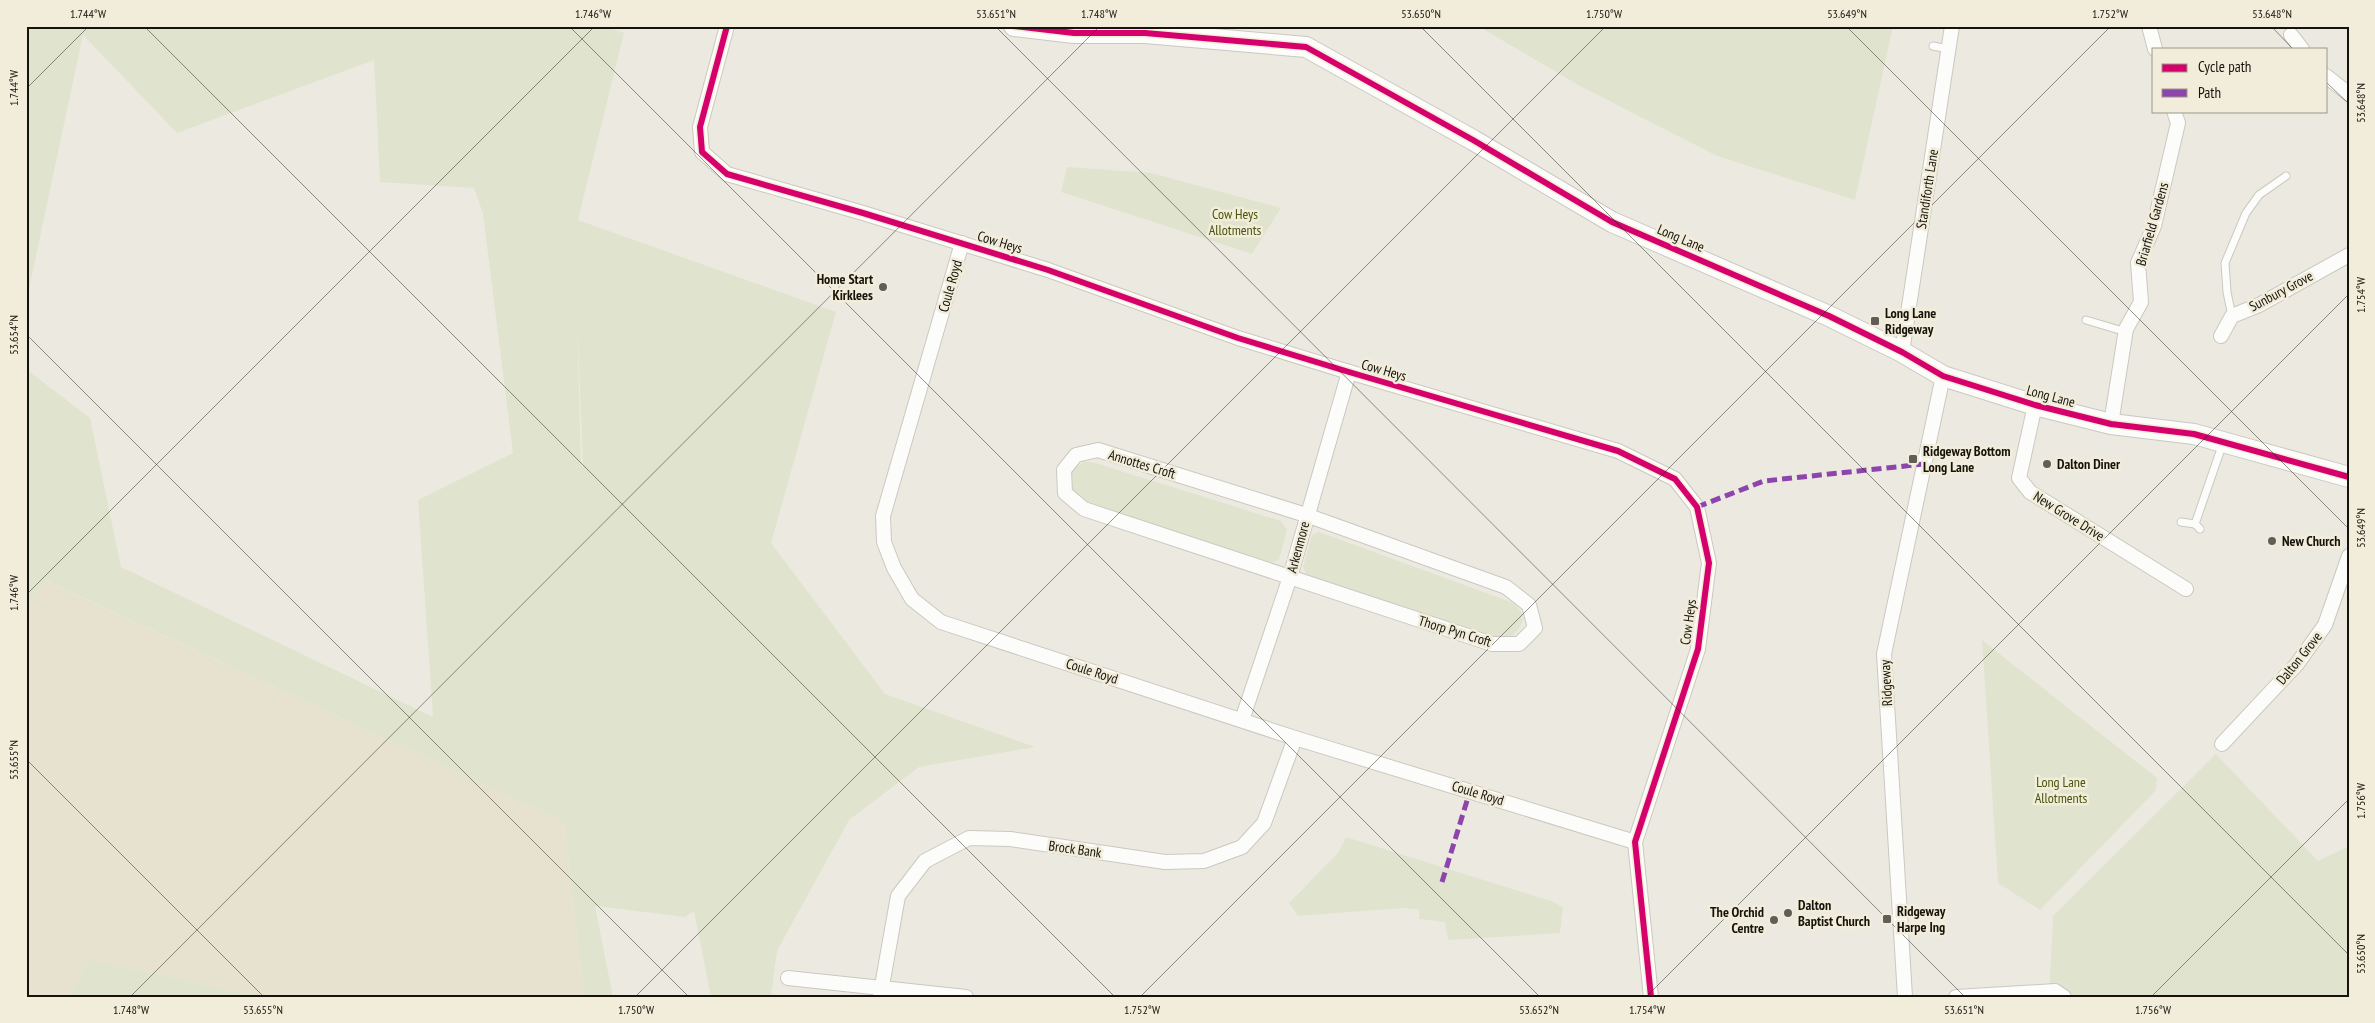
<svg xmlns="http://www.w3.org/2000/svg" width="2375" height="1023" viewBox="0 0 2375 1023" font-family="'PT Sans Narrow',sans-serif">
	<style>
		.built { fill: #e7e2cf }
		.green { fill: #e0e4ce; fill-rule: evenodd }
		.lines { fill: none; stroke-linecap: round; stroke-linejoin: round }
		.lane-casing { stroke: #cac8c0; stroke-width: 9 }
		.street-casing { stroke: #cac8c0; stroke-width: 16 }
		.secondary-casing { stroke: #cac8c0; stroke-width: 22 }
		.lane { stroke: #fcfcfa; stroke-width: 7 }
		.street { stroke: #fcfcfa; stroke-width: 14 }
		.secondary { stroke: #fcfcfa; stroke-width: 20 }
		.quiet { stroke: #8e44ad; stroke-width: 5; stroke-dasharray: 10 5; stroke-linecap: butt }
		.cycleway-casing { stroke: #f2edda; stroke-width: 9 }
		.cycleway { stroke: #d6006c; stroke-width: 6 }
		.ticks { fill: none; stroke: #15130c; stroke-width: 1; stroke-opacity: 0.45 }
		.poi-dot { fill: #605e56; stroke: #f2edda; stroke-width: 2 }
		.labels { text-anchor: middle; stroke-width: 5; stroke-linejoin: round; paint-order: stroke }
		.street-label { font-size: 14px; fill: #15130c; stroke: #f2edda }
		.park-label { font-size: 14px; fill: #48550c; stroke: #f2edda }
		.poi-label { font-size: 14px; font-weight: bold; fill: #15130c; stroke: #f2edda; text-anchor: start }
		.neatline { fill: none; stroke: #15130c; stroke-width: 2 }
		.ticks-label { font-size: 12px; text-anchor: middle; fill: #15130c }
	</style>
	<rect width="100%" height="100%" fill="#eceae0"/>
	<polygon class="built" points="44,580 564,822 584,997 261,997 88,959 71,997 26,997 26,610"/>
	<g class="green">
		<path d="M26,26H604L624,33L578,220L836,312L771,543L885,694L1035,747L919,767L849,820L777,951L771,997H711L694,911L685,917L595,906L613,997H584L564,822L45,580L26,610V369L90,418L121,567L433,717L418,500L513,453L483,214L474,188L380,182L374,60L177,133L83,35L26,303ZM577,316L583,465V466L581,464Z"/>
		<polygon points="1478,26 1893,26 1855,200 1717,156 1580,86"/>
		<polygon points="1067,167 1151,173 1281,208 1252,254 1061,192"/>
		<polygon points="1084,462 1092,462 1281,521 1287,530 1279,560 1269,563 1082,500 1072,492 1070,471"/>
		<path d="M1319,532L1511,602C1529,614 1524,626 1510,638H1497L1306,574L1303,567L1312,535Z"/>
		<polygon points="1982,640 2157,778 2156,790 2040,910 1998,883"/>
		<polygon points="2216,754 2318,861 2349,846 2349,997 2049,997 2053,916"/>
		<polygon points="1346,837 1551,901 1563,907 1560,933 1448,940 1445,922 1419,919 1419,910 1403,908 1298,916 1289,903 1338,853"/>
		<polygon points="88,959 261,997 71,997"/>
	</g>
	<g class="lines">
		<g class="lane-casing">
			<g id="lane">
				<polyline points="1933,46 1948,49"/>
				<polyline points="2232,316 2227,292 2225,263 2246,213 2259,195 2286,176"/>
				<polyline points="2086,320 2126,332"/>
				<polyline points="2181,522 2195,524"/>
				<polyline points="2200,529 2195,524 2223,443"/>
			</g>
		</g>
		<g class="street-casing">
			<g id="street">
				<polyline points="727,26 700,127 702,152 727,174 863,213 1048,270 1238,338 1349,372 1618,451 1675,479 1697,507 1709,563 1698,649 1635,842 1651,997"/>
				<polyline points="2149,26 2155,49"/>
				<polyline points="2291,35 2302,49"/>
				<polyline points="2326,76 2349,94"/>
				<polyline points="962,243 883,516 884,542 894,568 912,599 941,622 1295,738 1635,842"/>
				<polyline points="2221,336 2232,316 2259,305 2349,255"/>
				<polyline points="1902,352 1952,26"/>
				<polyline points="2035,405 2019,478 2030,492 2186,589"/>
				<polyline points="2111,424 2126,329 2141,302 2138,263 2154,226 2178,123 2174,111"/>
				<polygon points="1098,450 1306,515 1506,587 1529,605 1535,628 1519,644 1492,644 1084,509 1065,493 1064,470 1076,455"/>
				<polyline points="1242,720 1290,577 1349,372"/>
				<polyline points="2222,744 2297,664 2325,625 2349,556"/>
				<polyline points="788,978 966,997"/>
				<polyline points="880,997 898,896 925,861 969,838 1010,839 1165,862 1204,861 1242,847 1264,823 1295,738"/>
				<polyline points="1905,997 1884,654 1943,376"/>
				<polyline points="1956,997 2055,991 2064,997"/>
			</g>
		</g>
		<g class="secondary-casing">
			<polyline id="secondary" points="1014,26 1074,33 1145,33 1306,47 1473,140 1612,222 1829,316 1902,352 1943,376 2035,405 2111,424 2194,434 2349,477"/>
		</g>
		<use href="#lane" class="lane"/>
		<use href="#street" class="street"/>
		<use href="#secondary" class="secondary"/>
		<g class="quiet">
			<polyline points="1697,507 1764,481 1924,464"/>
			<polyline points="1442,882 1470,791"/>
		</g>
		<g class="cycleway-casing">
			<g id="cycleway">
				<polyline points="727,26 700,127 702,152 727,174 863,213 1048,270 1238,338 1349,372 1618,451 1675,479 1697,507 1709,563 1698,649 1635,842 1651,997"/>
				<polyline points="1014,26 1074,33 1145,33 1306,47 1473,140 1612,222 1829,316 1902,352 1943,376 2035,405 2111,424 2194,434 2349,477"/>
			</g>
		</g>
		<use href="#cycleway" class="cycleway"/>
	</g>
	<path class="ticks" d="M144,26L1115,997M569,26L1540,997M995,26L1965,997M1420,26L2349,955M1846,26L2349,529M2271,26L2293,49M2326,82L2349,104M26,89L89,26M26,334L689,997M26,595L595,26M26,759L264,997M130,997L1100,26M635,997L1606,26M1140,997L2111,26M1646,997L2349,294M2151,997L2349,799"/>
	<g class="poi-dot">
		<circle cx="883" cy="287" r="5"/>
		<rect x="1870" y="316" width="10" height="10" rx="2.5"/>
		<rect x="1908" y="454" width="10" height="10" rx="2.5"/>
		<circle cx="2047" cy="464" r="5"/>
		<circle cx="2272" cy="541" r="5"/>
		<circle cx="1788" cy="913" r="5"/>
		<rect x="1882" y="914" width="10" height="10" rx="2.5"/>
		<circle cx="1774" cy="920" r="5"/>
	</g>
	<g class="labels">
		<g class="street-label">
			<text transform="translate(1927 189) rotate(-81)" y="5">Standiforth Lane</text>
			<text transform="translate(2152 224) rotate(-74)" y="5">Briarfield Gardens</text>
			<text transform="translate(1681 238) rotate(23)" y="5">Long Lane</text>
			<text transform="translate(1000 242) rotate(17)" y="5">Cow Heys</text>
			<text transform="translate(950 286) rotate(-74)" y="5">Coule Royd</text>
			<text transform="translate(2281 291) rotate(-28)" y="5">Sunbury Grove</text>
			<text transform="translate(1384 370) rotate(16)" y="5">Cow Heys</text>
			<text transform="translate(2051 396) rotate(15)" y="5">Long Lane</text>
			<text transform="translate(1142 464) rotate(17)" y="5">Annottes Croft</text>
			<text transform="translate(2069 516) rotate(32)" y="5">New Grove Drive</text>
			<text transform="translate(1298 547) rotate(-75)" y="5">Arkenmore</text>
			<text transform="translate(1688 622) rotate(-82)" y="5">Cow Heys</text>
			<text transform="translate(1455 631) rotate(17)" y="5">Thorp Pyn Croft</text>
			<text transform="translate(2299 658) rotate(-51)" y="5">Dalton Grove</text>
			<text transform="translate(1092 671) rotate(18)" y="5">Coule Royd</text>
			<text transform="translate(1886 683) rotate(-93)" y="5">Ridgeway</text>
			<text transform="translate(1478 793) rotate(17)" y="5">Coule Royd</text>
			<text transform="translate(1075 849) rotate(8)" y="5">Brock Bank</text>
		</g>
		<g class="park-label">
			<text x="1235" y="219">Cow Heys<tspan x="1235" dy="16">Allotments</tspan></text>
			<text x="2061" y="787">Long Lane<tspan x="2061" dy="16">Allotments</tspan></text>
		</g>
		<g class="poi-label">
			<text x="873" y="284" text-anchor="end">Home Start<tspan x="873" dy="16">Kirklees</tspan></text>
			<text x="1885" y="318">Long Lane<tspan x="1885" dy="16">Ridgeway</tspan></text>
			<text x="1923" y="456">Ridgeway Bottom<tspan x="1923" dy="16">Long Lane</tspan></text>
			<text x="2057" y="469">Dalton Diner</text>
			<text x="2282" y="546">New Church</text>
			<text x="1798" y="910">Dalton<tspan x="1798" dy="16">Baptist Church</tspan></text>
			<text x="1897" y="916">Ridgeway<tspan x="1897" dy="16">Harpe Ing</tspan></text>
			<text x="1764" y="917" text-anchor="end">The Orchid<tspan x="1764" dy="16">Centre</tspan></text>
		</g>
	</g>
	<rect width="2375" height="1023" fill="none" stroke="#f2edda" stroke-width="55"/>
	<rect x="2152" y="48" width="175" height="65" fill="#f2edda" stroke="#9a9688"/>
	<rect x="2162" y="64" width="25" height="8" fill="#d6006c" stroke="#9a9688"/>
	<text x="2198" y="72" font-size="15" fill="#15130c">Cycle path</text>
	<rect x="2162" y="89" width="25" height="8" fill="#8e44ad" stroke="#9a9688"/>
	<text x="2198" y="98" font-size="15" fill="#15130c">Path</text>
	<rect x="28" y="28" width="2320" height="968" class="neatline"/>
	<g class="ticks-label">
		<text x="88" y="18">1.744°W</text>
		<text x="593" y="18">1.746°W</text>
		<text x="996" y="18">53.651°N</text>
		<text x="1099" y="18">1.748°W</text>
		<text x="1421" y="18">53.650°N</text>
		<text x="1604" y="18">1.750°W</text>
		<text x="1847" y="18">53.649°N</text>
		<text x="2110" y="18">1.752°W</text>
		<text x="2272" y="18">53.648°N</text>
		<text transform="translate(14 88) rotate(-90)" y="4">1.744°W</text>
		<text transform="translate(2361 103) rotate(-90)" y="4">53.648°N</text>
		<text transform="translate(2361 295) rotate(-90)" y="4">1.754°W</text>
		<text transform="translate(14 335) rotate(-90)" y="4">53.654°N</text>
		<text transform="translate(2361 528) rotate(-90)" y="4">53.649°N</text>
		<text transform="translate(14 593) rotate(-90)" y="4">1.746°W</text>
		<text transform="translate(14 760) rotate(-90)" y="4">53.655°N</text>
		<text transform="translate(2361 801) rotate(-90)" y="4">1.756°W</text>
		<text transform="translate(2361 954) rotate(-90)" y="4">53.650°N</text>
		<text x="131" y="1014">1.748°W</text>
		<text x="263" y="1014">53.655°N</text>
		<text x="636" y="1014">1.750°W</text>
		<text x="1142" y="1014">1.752°W</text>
		<text x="1539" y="1014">53.652°N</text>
		<text x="1647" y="1014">1.754°W</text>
		<text x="1964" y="1014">53.651°N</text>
		<text x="2153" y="1014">1.756°W</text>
	</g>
</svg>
